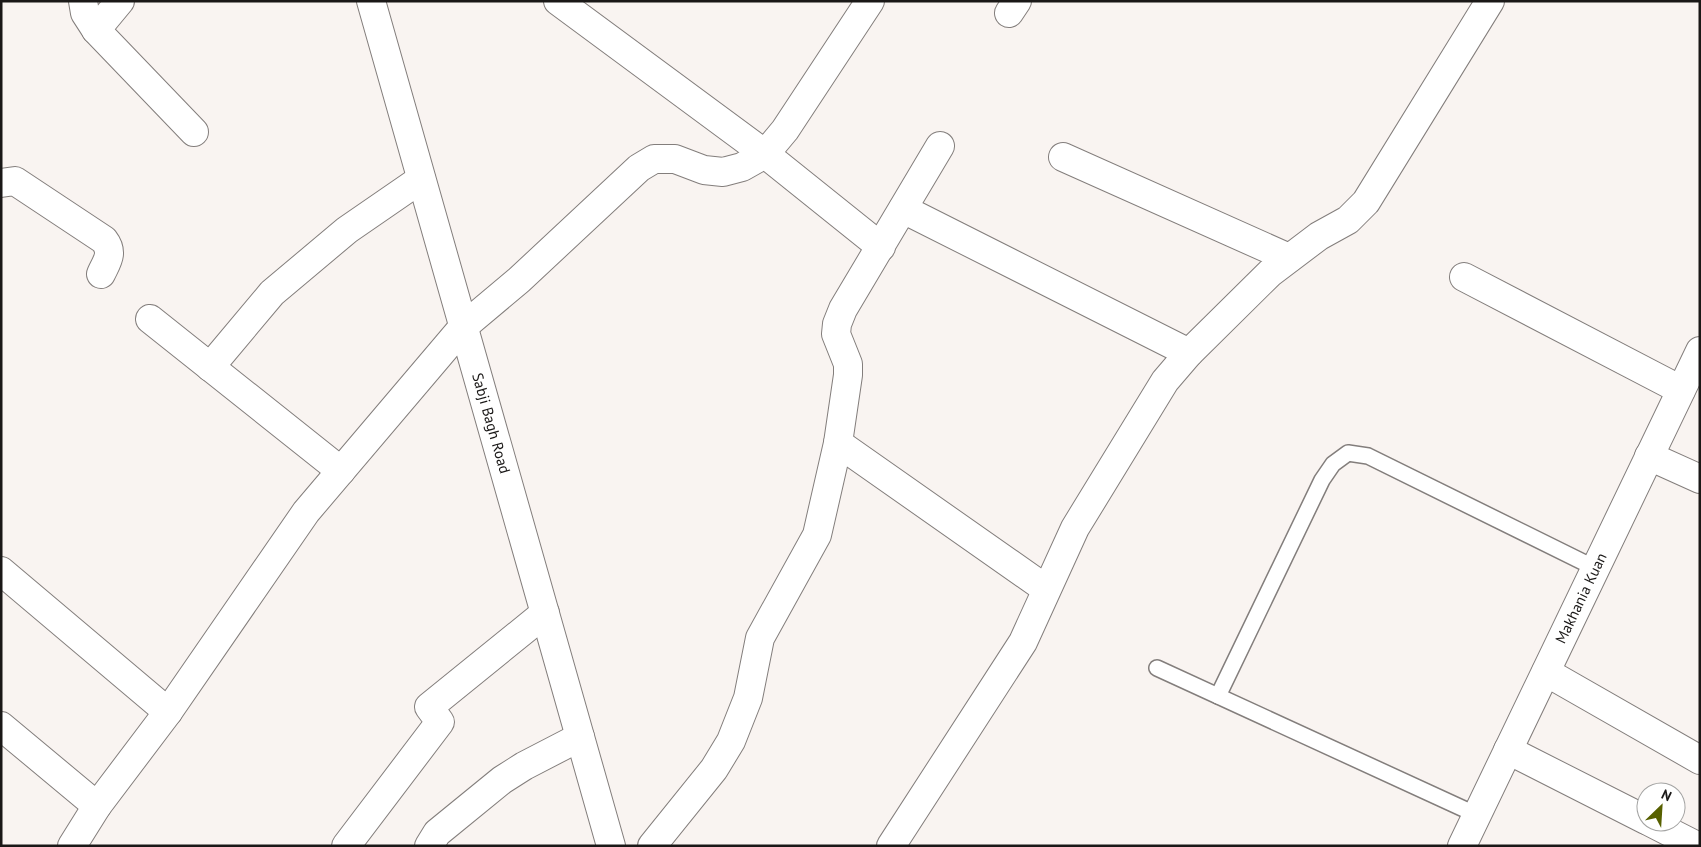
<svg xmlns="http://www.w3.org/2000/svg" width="1701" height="847" viewBox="0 0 1701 847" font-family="'PT Sans',sans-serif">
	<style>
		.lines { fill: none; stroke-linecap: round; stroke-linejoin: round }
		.lane-casing { stroke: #837e7c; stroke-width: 18 }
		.street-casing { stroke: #837e7c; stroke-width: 30 }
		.secondary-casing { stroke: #837e7c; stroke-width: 30 }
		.lane { stroke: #fff; stroke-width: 15 }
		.street { stroke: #fff; stroke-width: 28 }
		.secondary { stroke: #fff; stroke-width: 28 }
		.labels { text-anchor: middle; stroke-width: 5; stroke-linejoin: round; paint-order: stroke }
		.street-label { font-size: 15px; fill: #1a1817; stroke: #fff }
	</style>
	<rect width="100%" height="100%" fill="#f9f4f1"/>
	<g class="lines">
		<g class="lane-casing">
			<g id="lane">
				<polyline points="1157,668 1477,815"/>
				<polyline points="1218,696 1322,480 1333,464 1348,453 1368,456 1595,568"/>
			</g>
		</g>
		<g class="street-casing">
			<g id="street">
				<polyline points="83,1 85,13 96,30 194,132"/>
				<path id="s1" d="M371,1L611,846"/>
				<polyline points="558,1 765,154 881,247"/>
				<polyline points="1009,13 1017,1"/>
				<polyline points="96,30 120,1"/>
				<polyline points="1063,157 1289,258"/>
				<path d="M1,183L15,181L104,240C114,253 107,261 101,274"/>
				<polyline points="903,209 1189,353"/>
				<polyline points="1464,277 1681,390"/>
				<polyline points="150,319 341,471"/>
				<polyline points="210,367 272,293 347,230 421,179"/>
				<polyline points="838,443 1046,589"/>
				<polyline points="1649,456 1700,479"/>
				<polyline points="1,571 168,712"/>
				<polyline points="1546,672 1700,760"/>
				<polyline points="1,726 97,806"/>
				<polyline points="1508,750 1646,820"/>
				<polyline points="1650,822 1697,846"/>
				<polyline points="72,846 97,806 168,712 306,512 463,327 519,280 639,168 654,159 675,159 704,170 723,172 742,167 765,154 785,130 870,1"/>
				<polyline points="346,846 440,722 429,707 545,613"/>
				<polyline points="429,846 437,833 502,780 524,766 580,737"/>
				<polyline points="652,846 714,769 731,741 748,698 760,638 817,535 838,443 848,375 848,364 836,334 837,324 843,309 940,146"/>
				<polyline points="891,846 1023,642 1075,528 1165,381 1189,353 1270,273 1319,236 1348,220 1366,202 1490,1"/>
			</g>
		</g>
		<g class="secondary-casing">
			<g id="secondary">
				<path id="s2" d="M1462,846L1700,351"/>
			</g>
		</g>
		<use href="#lane" class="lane"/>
		<use href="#street" class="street"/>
		<use href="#secondary" class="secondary"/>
	</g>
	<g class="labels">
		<g class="street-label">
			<text dy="5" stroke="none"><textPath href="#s1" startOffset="439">Sabji Bagh Road</textPath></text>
			<text dy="5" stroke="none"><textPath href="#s2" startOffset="275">Makhania Kuan</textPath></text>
		</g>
	</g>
	<rect width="1701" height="847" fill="none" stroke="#1a1817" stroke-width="5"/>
	<g transform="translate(1661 807) rotate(25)"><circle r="24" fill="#ffffff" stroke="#a3a3a2"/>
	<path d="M0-4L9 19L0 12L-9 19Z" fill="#576000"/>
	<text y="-8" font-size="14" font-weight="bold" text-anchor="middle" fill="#1a1817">N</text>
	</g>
</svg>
